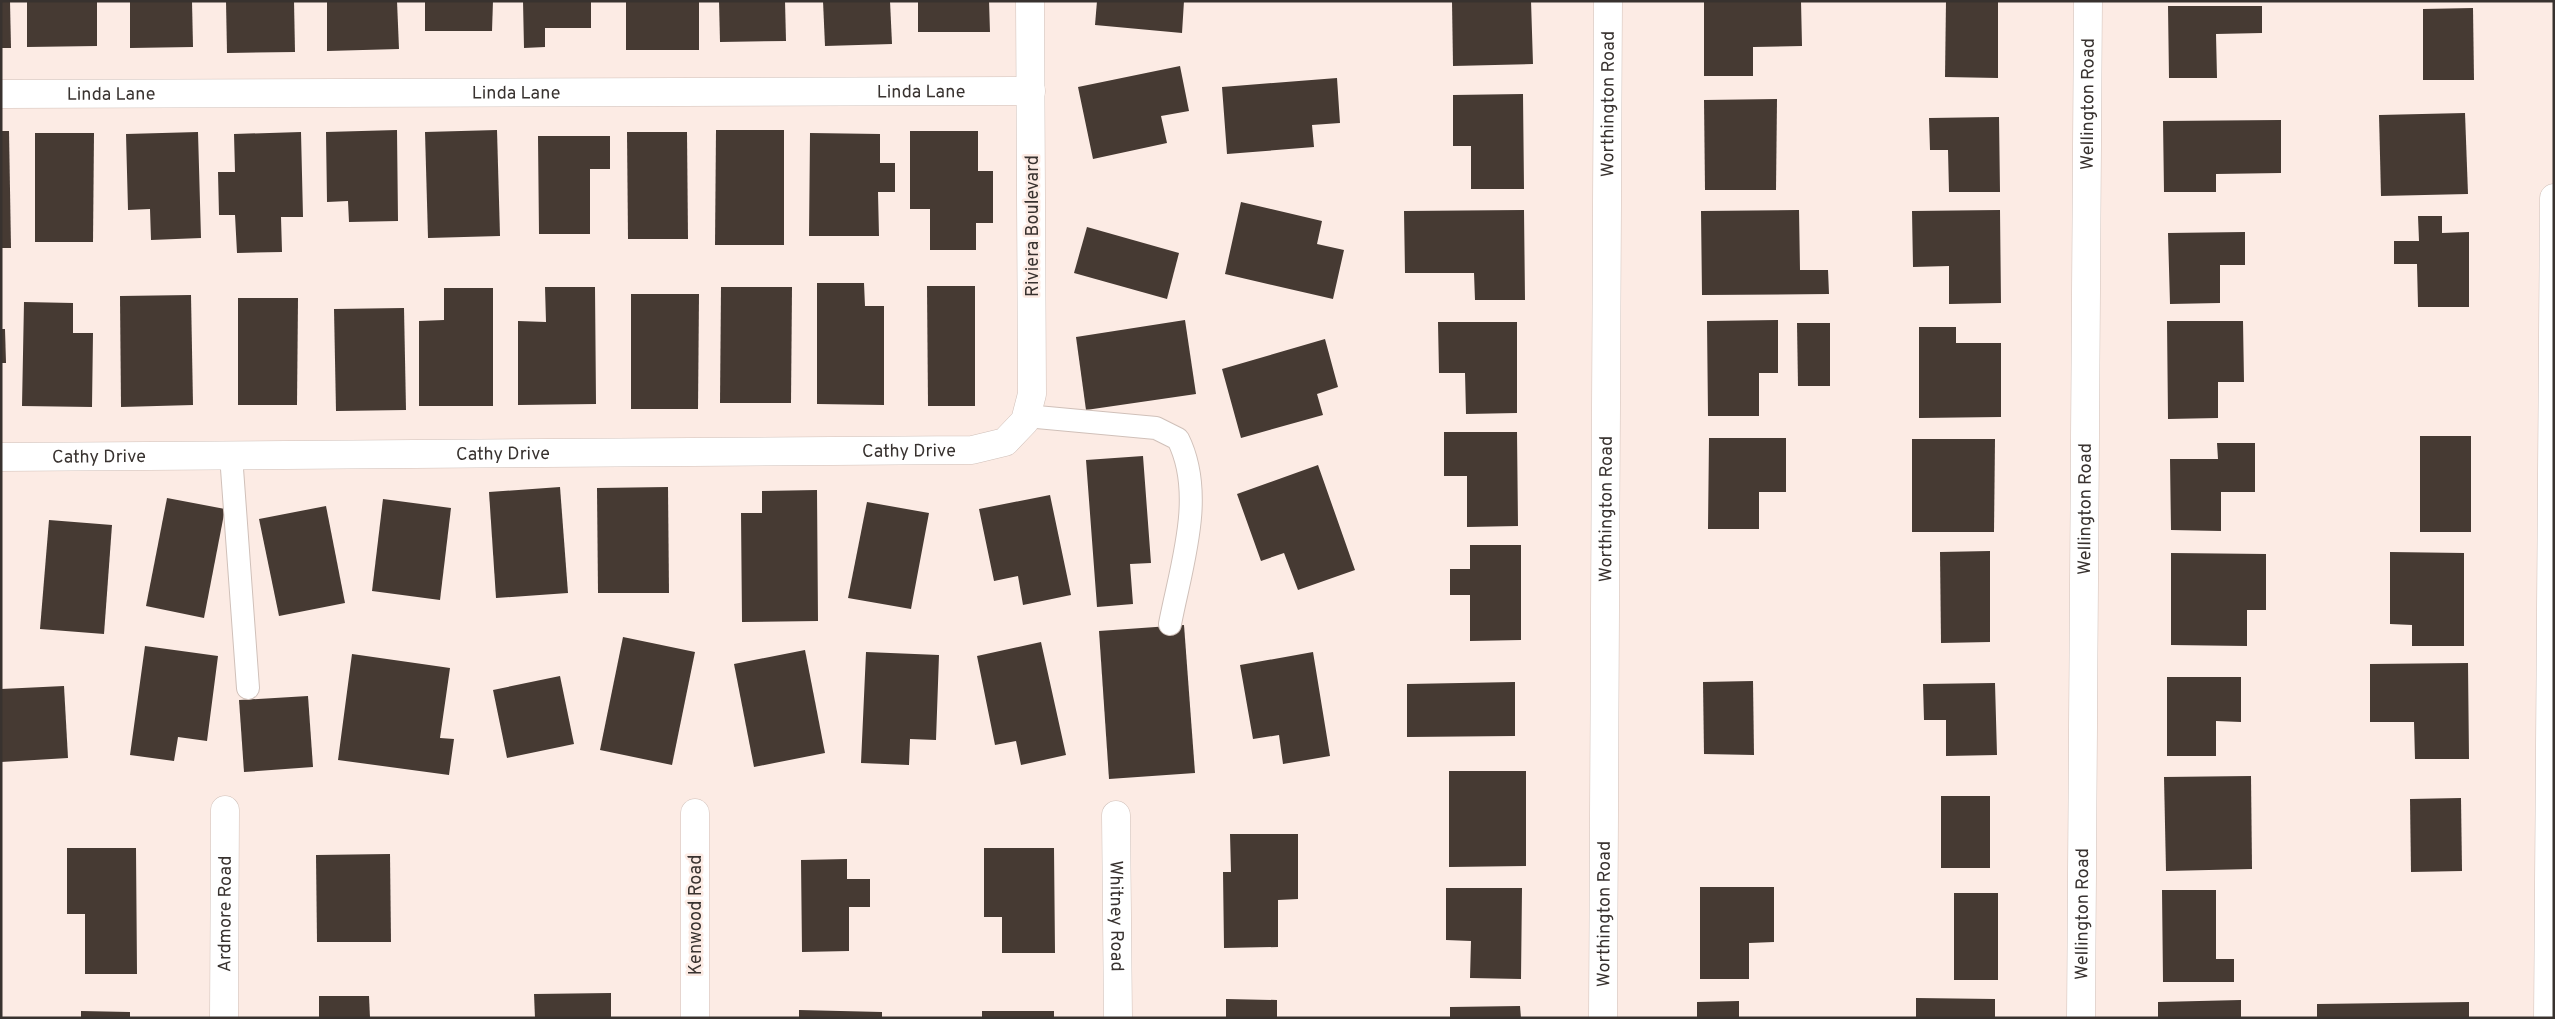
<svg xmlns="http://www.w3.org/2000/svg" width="2555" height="1019" viewBox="0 0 2555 1019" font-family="Overpass,sans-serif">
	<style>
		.building { fill: #463a33 }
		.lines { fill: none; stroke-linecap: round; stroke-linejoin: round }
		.lane-casing { stroke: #d0c0b9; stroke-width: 24 }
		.street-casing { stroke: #d0c0b9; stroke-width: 29 }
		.lane { stroke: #fff; stroke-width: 22 }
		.street { stroke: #fff; stroke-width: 28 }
		.labels { text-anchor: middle; stroke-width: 5; stroke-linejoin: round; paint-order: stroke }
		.street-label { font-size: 18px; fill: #38322f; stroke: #fcebe4 }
	</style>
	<rect width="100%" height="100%" fill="#fcebe4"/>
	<g class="building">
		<polygon points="1,1 10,1 11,48 1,48"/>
		<polygon points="27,1 97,1 97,46 27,47"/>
		<polygon points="130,1 192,1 193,47 130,48"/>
		<polygon points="226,1 294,1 295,52 227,53"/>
		<polygon points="327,1 397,1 399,49 327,51"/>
		<polygon points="425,1 493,1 492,31 425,31"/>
		<polygon points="523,1 591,1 591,28 545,28 545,47 524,48"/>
		<rect x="626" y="1" width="73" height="49"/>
		<polygon points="719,1 785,1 786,41 720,42"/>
		<polygon points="823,1 890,1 892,44 825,46"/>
		<polygon points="918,1 989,1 990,32 918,32"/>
		<polygon points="1097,1 1184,1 1182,33 1095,25"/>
		<polygon points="1452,1 1531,1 1533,64 1453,66"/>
		<polygon points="1704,1 1801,1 1802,46 1753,47 1753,76 1704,76"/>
		<polygon points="1946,1 1998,1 1998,78 1945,77"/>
		<polygon points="2168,6 2262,6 2262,33 2216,34 2217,78 2169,78"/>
		<polygon points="2473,8 2474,80 2423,80 2423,9"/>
		<polygon points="1180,66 1189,111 1161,116 1167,143 1093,159 1078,87"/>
		<polygon points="1337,78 1340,123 1312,125 1314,147 1227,154 1222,87"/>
		<polygon points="1523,94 1524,189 1471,189 1471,146 1453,146 1453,95"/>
		<polygon points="1777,99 1776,190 1705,190 1704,100"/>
		<polygon points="2465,113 2468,194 2381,196 2379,115"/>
		<polygon points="1999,117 2000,192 1949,192 1948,150 1930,150 1929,118"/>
		<polygon points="2281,120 2281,173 2216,174 2216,192 2164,192 2163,121"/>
		<polygon points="397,130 398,221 349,222 348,201 327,202 326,132"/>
		<polygon points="497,130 500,236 428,238 425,132"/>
		<polygon points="716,130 784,130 784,245 715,245"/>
		<polygon points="1,131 9,131 11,248 1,248"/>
		<polygon points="910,131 978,131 978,171 993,171 993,223 976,223 976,250 930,250 930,209 910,209"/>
		<polygon points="198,132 201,238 151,240 150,209 128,210 126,134"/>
		<polygon points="301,132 303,217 281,217 282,252 237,253 235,215 219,215 218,172 235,172 234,134"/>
		<polygon points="627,132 687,132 688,239 628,239"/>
		<polygon points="35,133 94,133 93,242 35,242"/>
		<polygon points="810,133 880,134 880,163 895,163 895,192 878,192 879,236 809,236"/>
		<polygon points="538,136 610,136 610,169 590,169 590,234 539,234"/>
		<polygon points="1241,202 1322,221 1317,244 1344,250 1333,299 1225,274"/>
		<polygon points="1524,210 1525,300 1475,300 1474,273 1405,273 1404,211"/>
		<polygon points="1799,210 1800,270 1828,270 1829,294 1702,295 1701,211"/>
		<polygon points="2000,210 2001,303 1949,304 1949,266 1913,267 1912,211"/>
		<polygon points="2418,216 2442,216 2442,233 2469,232 2469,307 2418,307 2417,264 2394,264 2394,241 2419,241"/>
		<polygon points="1087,227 1179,253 1167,299 1074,273"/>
		<polygon points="2245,232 2245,265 2220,265 2220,303 2170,304 2168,233"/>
		<polygon points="817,283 864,283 865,306 884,306 884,405 817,404"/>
		<polygon points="927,286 975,286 975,406 928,406"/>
		<polygon points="545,287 595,287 596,404 518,405 518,321 546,322"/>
		<polygon points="721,287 792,287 791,403 720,403"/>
		<polygon points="444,288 493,288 493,406 419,406 419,321 444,320"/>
		<polygon points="631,294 699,294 698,409 631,409"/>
		<polygon points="191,295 193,405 121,407 120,296"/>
		<polygon points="238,298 298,298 297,405 238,405"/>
		<polygon points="24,302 73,303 73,333 93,333 92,407 22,406"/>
		<polygon points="404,308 406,410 336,411 334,309"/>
		<polygon points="1185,320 1196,394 1086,410 1076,337"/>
		<polygon points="1778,320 1778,373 1759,373 1759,416 1708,416 1707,321"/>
		<polygon points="2167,321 2243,321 2244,382 2218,382 2218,418 2168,419"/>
		<polygon points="1438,322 1517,322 1517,413 1466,414 1465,373 1439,373"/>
		<polygon points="1797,323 1830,323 1830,386 1798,386"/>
		<polygon points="1919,327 1956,327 1956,343 2001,343 2001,417 1919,418"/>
		<polygon points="1,329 5,329 6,363 1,363"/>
		<polygon points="1325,339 1338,387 1317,394 1323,415 1241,438 1222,369"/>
		<polygon points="1444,432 1517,432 1518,526 1467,527 1467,476 1444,476"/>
		<rect x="2420" y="436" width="51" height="96"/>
		<polygon points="1709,438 1786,438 1786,492 1759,492 1759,529 1708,529"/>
		<polygon points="1912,439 1995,439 1994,532 1912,532"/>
		<polygon points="2217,443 2255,443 2255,492 2221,492 2221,531 2171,530 2170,459 2218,459"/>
		<polygon points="1143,456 1151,563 1130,564 1133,604 1097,607 1086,460"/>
		<polygon points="1318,465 1355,570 1298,590 1284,553 1261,561 1237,494"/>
		<polygon points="560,487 568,593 496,598 489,492"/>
		<polygon points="668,487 669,593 598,593 597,488"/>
		<polygon points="817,490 818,621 742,622 741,513 762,513 762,491"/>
		<polygon points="1050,495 1071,595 1023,605 1018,576 994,581 979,509"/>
		<polygon points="167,498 225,509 204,618 146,606"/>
		<polygon points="383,499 451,508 440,600 372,591"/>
		<polygon points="867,502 929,513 911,609 848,598"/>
		<polygon points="326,506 345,603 279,616 259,519"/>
		<polygon points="49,520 112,525 104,634 40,629"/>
		<polygon points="1470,545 1521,545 1521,640 1470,641 1470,595 1450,595 1450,569 1470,569"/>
		<polygon points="1990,551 1990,642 1941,643 1940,552"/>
		<polygon points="2390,552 2464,553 2464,646 2412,646 2412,625 2390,624"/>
		<polygon points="2171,553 2266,554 2266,610 2247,610 2247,646 2171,645"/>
		<polygon points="1184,625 1195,773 1109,779 1099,631"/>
		<polygon points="623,637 695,652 672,765 600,750"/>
		<polygon points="1041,642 1066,755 1021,765 1016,741 995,745 977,656"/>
		<polygon points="145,646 218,656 207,741 178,737 174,761 130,755"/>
		<polygon points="805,650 825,753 754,767 734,664"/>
		<polygon points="866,652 939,655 936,740 910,739 909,765 861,763"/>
		<polygon points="1313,652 1330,756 1283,764 1279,735 1253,739 1240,665"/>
		<polygon points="352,654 450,668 440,738 454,739 449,775 338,760"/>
		<polygon points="2468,663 2469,759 2415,759 2414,722 2370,722 2370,664"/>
		<polygon points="560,676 574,744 507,758 493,690"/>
		<polygon points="2167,677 2241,677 2241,722 2216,721 2216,756 2167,756"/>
		<polygon points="1753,681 1754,755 1704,754 1703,682"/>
		<polygon points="1515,682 1515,736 1407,737 1407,684"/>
		<polygon points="1995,683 1997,755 1946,756 1946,720 1924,720 1923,684"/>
		<polygon points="64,686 68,758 1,762 1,689"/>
		<polygon points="308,696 313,767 244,772 239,700"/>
		<polygon points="1449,771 1526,771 1526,866 1449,867"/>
		<polygon points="2251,776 2252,869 2166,871 2164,777"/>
		<rect x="1941" y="796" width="49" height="72"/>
		<polygon points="2461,798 2462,871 2411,872 2410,799"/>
		<polygon points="1230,834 1298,834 1298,899 1278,900 1278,947 1224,948 1223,872 1231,872"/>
		<polygon points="67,848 136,848 137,974 85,974 85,914 67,914"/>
		<polygon points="984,848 1054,848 1055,953 1002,953 1002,917 984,917"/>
		<polygon points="390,854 391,942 317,942 316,855"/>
		<polygon points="847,859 847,879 870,879 870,907 849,907 849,951 802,952 801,860"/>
		<polygon points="1700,887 1774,887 1774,942 1749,943 1749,979 1700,979"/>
		<polygon points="1446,888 1522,888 1521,979 1470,978 1471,941 1446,940"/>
		<polygon points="2162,890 2216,890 2216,959 2234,959 2234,982 2163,982"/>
		<rect x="1954" y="893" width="44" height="87"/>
		<polygon points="611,993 611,1018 535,1018 534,994"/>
		<polygon points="319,996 369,996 370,1018 319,1018"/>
		<polygon points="1916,998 1995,999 1995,1018 1916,1018"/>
		<polygon points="1226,999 1277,1000 1277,1018 1226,1018"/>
		<polygon points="2241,1000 2241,1018 2158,1018 2158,1002"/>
		<polygon points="1739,1001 1739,1018 1697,1018 1697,1002"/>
		<polygon points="2469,1002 2469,1018 2317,1018 2317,1004"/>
		<polygon points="1520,1006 1521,1018 1450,1018 1450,1007"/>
		<polygon points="799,1010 882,1012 882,1018 799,1018"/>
		<polygon points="81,1011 130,1012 130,1018 81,1018"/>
		<rect x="982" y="1011" width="72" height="7"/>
	</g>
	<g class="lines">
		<g class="lane-casing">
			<g id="lane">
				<path d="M1026,416L1156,428L1178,439C1206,495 1181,566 1170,624"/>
				<polyline points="231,455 248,688"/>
			</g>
		</g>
		<g class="street-casing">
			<g id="street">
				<path id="s1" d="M1,94L1031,91"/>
				<path id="s2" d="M1,457L972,450L1005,442L1025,421L1032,394L1030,1"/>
				<path id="s3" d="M1116,815L1118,1018"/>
				<path id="s4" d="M224,1018L225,810"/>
				<polyline points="695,1018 695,813"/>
				<path id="s5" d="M1603,1018L1608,1"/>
				<path id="s6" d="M2081,1018L2088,1"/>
				<polyline points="2548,1018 2554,198"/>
			</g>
		</g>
		<use href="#lane" class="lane"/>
		<use href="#street" class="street"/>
	</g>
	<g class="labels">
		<g class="street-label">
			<text dy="6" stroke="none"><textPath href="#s1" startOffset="920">Linda Lane</textPath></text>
			<text dy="6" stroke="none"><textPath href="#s1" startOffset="515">Linda Lane</textPath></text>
			<text dy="6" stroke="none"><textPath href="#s1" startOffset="110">Linda Lane</textPath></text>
			<text dy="6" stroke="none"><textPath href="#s5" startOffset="914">Worthington Road</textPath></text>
			<text dy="6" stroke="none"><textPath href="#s6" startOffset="914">Wellington Road</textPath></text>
			<text transform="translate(1032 226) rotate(-90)" y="6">Riviera Boulevard</text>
			<text dy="6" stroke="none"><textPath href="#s2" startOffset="908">Cathy Drive</textPath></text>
			<text dy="6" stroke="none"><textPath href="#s2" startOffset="502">Cathy Drive</textPath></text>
			<text dy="6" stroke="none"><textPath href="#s2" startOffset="98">Cathy Drive</textPath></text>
			<text dy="6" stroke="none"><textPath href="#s5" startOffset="509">Worthington Road</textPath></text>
			<text dy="6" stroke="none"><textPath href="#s6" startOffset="509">Wellington Road</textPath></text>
			<text dy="6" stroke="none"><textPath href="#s4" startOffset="104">Ardmore Road</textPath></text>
			<text dy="6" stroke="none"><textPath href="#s5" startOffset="104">Worthington Road</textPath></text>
			<text dy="6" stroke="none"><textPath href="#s6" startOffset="104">Wellington Road</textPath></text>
			<text transform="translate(695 915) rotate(-90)" y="6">Kenwood Road</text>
			<text dy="6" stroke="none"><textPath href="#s3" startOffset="101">Whitney Road</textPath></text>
		</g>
	</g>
	<rect width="2555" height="1019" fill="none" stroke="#38322f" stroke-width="5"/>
</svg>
